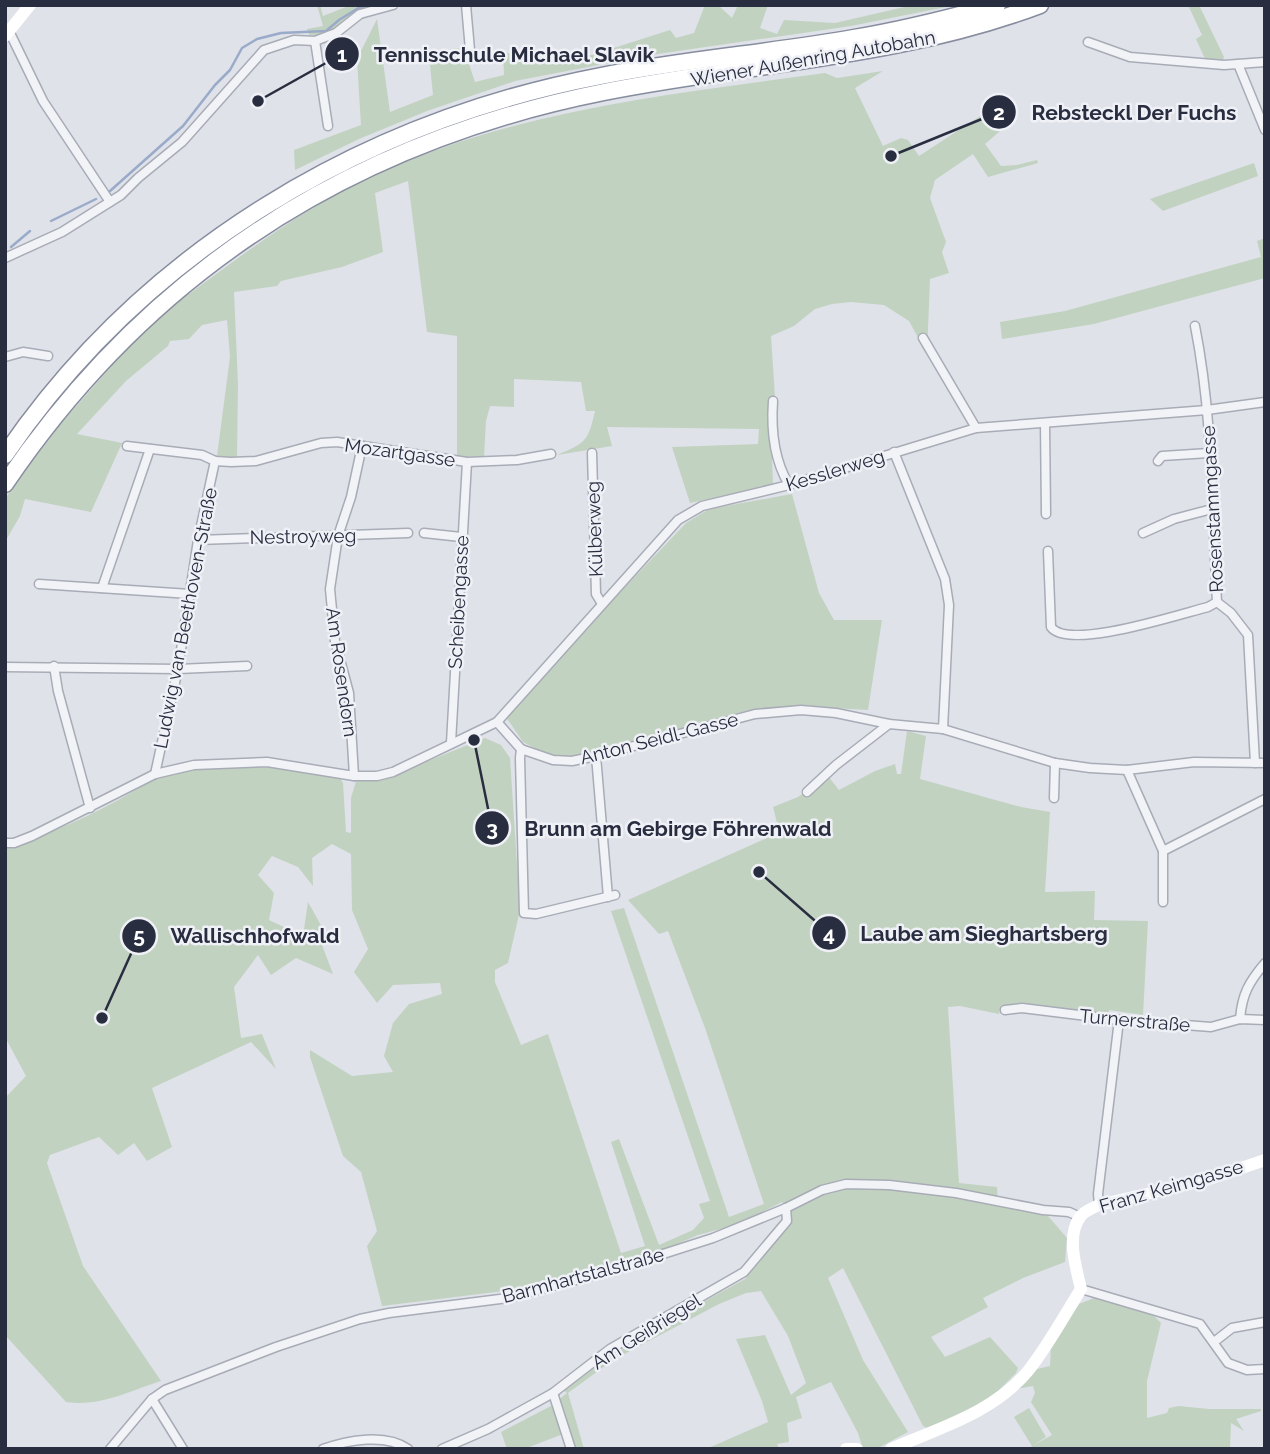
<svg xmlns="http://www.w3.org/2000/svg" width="1270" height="1454" viewBox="0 0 1270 1454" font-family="Raleway,sans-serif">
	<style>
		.green { fill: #c2d2c0 }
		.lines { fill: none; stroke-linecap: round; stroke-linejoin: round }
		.stream { stroke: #9aaac9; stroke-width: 2.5 }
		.minor-casing { stroke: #a8acb6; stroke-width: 11 }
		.motorway-casing { stroke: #878d9f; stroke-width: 19 }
		.minor { stroke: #f2f3f7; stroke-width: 8 }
		.secondary { stroke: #fff; stroke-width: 12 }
		.motorway { stroke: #fff; stroke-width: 16 }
		.labels { text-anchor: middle; stroke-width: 5; stroke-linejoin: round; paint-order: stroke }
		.street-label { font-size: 19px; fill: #282d40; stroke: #eff1f6 }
		.leader { fill: none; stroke: #282d40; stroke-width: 2.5 }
		.callout-dot { fill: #282d40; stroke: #eff1f6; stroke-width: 2.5 }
		.mark-label { font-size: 21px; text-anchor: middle; font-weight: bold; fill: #fff }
		.callout-label { font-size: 21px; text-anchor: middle; font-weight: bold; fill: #282d40; stroke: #eff1f6; stroke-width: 5; stroke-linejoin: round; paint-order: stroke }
	</style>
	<rect width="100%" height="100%" fill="#dfe2e9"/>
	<g class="green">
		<polygon points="317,5 320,5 323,16 351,5 382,5 321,35 309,35 307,29 323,26"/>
		<polygon points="705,5 718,5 732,18 738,5 768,5 760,28 777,34 784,20 835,23 913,5 956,5 851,26 651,55 515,81 427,111 359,139 295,170 294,150 361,125 357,59 377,19 390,112 433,95 430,65 454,48 464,49 475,82 504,75 503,51 529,61 592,55 670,30 676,38 694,33"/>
		<polygon points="1188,5 1199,5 1224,57 1223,60 1206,61 1196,39 1202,35"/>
		<path d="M883,71L855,88L883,146L901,138L908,140L919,156L1008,98L1013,120L985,144L1001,166L1017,165L1037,160L1038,163L988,177L973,154L935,180L930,198L946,242L942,252L949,273L930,279L927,354L909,321L884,305L851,302L832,304L815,309L794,326L771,336L775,397L770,400L773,485L690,503L672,447L758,444L759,429L607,427L612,446L557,455C585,443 588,442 595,411H586L581,382L514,379V407L490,406L486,421L484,457L457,456V336L427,332L408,181L375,193L383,252L342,267L281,281L277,286L234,292L238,384L237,458L217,456L230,357L227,320L202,325L189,339L170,341L168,346L126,381L77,434L122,443L91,512L25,499L20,516L5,542V499L21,476L60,425L128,347L190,290L189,294C247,251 306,207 372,176C515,110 671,94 825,73L837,78Z"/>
		<polygon points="1254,163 1258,176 1163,211 1150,199"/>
		<polygon points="1265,238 1265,278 1094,324 1002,339 1000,322 1065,311 1261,257 1257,241"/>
		<polygon points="792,494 819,593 834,620 882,620 868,710 797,706 749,710 573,757 548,755 523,742 506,717 608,605 686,523 709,509"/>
		<path d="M907,731L926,736L920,779L1021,807L1050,812L1045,892L1095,891L1094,920L1148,921L1143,1015L1109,1010V1017L1001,1006L999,1014L960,1006L948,1007L959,1183L997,1187L998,1205L1048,1216L1067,1238L1065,1262L1023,1278L983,1298L988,1307L931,1337L945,1357L990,1337L1018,1368L1016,1373L991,1398L965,1413L927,1428L923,1426L843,1268L828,1278L863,1360L908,1432L876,1449H865L862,1446L858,1433L831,1382L796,1397L802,1418L787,1423L789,1442L777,1444L779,1449H706L768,1422L762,1401L736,1339L765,1335L791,1395L806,1383L788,1336L761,1291L746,1293L719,1304L613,1360L568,1393L584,1449H569L563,1434L524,1449H507L501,1432L551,1406L567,1393L563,1390L614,1351L745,1279L791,1222L782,1202L739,1224L698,1235L663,1250L583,1274L513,1290L382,1306L367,1246L377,1231L361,1172L343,1156L310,1057V1050L352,1076L393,1072L384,1056L393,1023L409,1004L442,994L440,983L393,985L377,1003L354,972L368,949L352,910L351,854L332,844L312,858L313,886L298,867L272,856L258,875L274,893L269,920L303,936L308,902L327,936L322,945L333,974L296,958L271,975L258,955L234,987L241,1038L262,1034L276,1069L251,1042L152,1088L172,1147L147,1161L134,1143L118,1155L99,1137L50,1155L47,1163L83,1266L161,1381C129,1391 101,1407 66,1402L5,1335V1098L26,1076L5,1037V847C39,837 73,824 105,807C121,799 136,789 152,781C202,759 285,767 338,775L343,783L346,832L351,833V798L357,778H386L485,738L501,745L510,758L520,910L508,963L495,970V982L521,1045L548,1034L621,1253L645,1246L611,1142L619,1139L659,1245L693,1230L704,1218L699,1204L710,1201L611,911L624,908L729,1217L764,1204L705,1028L668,931L659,934L628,900L767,838L777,823L773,807L798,797L828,776L839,790L875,771L895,764L897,774H901Z"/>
		<polygon points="1094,1298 1153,1315 1161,1323 1147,1381 1147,1418 1167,1413 1169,1408 1179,1406 1209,1409 1261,1409 1261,1411 1236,1419 1244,1431 1231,1423 1230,1449 1027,1449 1032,1446 1014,1417 1029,1408 1046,1437 1032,1446 1052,1435 1031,1402 1035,1393 1033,1386 1011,1390 1033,1370 1050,1366 1051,1346 1079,1304"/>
	</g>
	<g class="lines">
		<g class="stream">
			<polyline points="110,191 183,126 215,85 230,70 242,48 257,39 281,33 326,31 339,20 360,7 369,5"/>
			<polyline points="51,221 96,199"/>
			<polyline points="11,247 30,231"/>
		</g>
		<g class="minor-casing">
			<g id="minor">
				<polyline points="466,5 470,50"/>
				<polyline points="9,31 43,101 110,202"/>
				<polyline points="315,41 328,126"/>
				<polyline points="1088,42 1130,57 1224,65 1265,62"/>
				<polyline points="1238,64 1265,130"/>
				<polyline points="5,258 62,232 121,195 138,178 182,142 264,50 294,40 315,41 336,33 360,14 393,5"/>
				<path d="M1195,326C1213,416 1212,510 1217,602L1231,613L1248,635L1255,763"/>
				<polyline points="923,338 976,428"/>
				<polyline points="5,357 23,352 48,356"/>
				<path d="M773,401C771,429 774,460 789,485"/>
				<polyline points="1045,423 1046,514"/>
				<polyline points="127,446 202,455 215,461 231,462 256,461 321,443 337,442 467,462 517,460 551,454"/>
				<polyline points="894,452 945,579 949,605 943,729"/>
				<polyline points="592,453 596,594 602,604"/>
				<polyline points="1158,461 1162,456 1209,453"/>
				<polyline points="424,533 461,537"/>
				<polyline points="1143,533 1174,519 1212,509"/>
				<polyline points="198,540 408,533"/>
				<path d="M1048,551L1051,627C1068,651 1180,614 1208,607L1217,602"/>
				<polyline points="39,584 190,594"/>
				<polyline points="102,588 150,449"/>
				<polyline points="54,666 58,691 90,808"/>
				<polyline points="5,667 178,669 247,666"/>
				<polyline points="497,722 521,749 553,760 572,761 596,756 755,714 801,710 836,713 889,724 943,729 1055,763 1090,768 1127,770 1194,762 1265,763"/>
				<polyline points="451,743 467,462"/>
				<polyline points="521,749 520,758 524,913 536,914 615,895"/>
				<polyline points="596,756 608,897"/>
				<polyline points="1127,770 1163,851 1265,799"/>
				<polyline points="155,774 178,669 198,540 215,461"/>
				<polyline points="354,776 349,693 335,641 330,589 338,536 351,497 362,446"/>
				<polyline points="807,792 836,765 889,724"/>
				<polyline points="1054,798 1055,763"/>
				<polyline points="5,843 14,843 32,836 155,774 194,765 267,762 354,776 377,776 393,772 497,722 678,520 702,506 789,485 976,428 1207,410 1265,402"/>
				<polyline points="1163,902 1163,851"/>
				<polyline points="1005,1010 1022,1008 1119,1020 1211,1027 1240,1019 1265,1020"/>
				<path d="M1240,1019C1242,994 1249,982 1265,963"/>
				<polyline points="1099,1205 1098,1194 1119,1020"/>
				<polyline points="1081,1289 1200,1324 1228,1363 1247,1370 1265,1369"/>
				<polyline points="1214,1342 1232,1328 1265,1322"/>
				<polyline points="553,1393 571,1449"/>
				<polyline points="152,1399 183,1449"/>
				<polyline points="110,1449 152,1399 165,1390 276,1347 360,1319 389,1313 508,1298 610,1271 713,1238 786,1208 822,1190 846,1184 889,1185 956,1193 1043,1210 1069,1212 1080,1217"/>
				<path d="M323,1449C348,1440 386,1433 408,1449"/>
				<polyline points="442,1449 488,1429 553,1393 610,1349 744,1272 787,1221 786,1208"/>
			</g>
		</g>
		<g class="motorway-casing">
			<g id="motorway">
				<path d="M5,455C144,251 361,122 601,76C685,59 770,53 854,38C902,30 950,18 997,5"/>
				<path d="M5,484C150,270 352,142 604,92C750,63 899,58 1040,5"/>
			</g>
		</g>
		<use href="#minor" class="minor"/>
		<g class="secondary">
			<polyline points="5,36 30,5"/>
			<polyline points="846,1449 857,1449"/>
			<path d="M891,1449C939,1428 993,1413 1028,1371C1048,1346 1064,1316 1081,1289C1076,1267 1066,1237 1080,1217C1084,1211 1093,1208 1099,1205L1206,1180L1265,1160"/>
		</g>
		<use href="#motorway" class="motorway"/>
	</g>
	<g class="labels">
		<g class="street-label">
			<text transform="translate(813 58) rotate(-10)" y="7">Wiener Außenring Autobahn</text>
			<text transform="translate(400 452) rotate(8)" y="7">Mozartgasse</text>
			<text transform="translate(835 470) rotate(-17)" y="7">Kesslerweg</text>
			<text transform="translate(1212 509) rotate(-93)" y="7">Rosenstammgasse</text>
			<text transform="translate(594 529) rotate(-92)" y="7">Külberweg</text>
			<text transform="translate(303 536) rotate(-1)" y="7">Nestroyweg</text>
			<text transform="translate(458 602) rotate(-87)" y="7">Scheibengasse</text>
			<text transform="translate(185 618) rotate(-79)" y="7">Ludwig van Beethoven-Straße</text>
			<text transform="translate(342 672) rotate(82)" y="7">Am Rosendorn</text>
			<text transform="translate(659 738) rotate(-14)" y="7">Anton Seidl-Gasse</text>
			<text transform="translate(1135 1020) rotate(5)" y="7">Turnerstraße</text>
			<text transform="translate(1171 1186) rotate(-16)" y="7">Franz Keimgasse</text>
			<text transform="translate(583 1275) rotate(-15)" y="7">Barmhartstalstraße</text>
			<text transform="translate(646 1331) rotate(-32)" y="7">Am Geißriegel</text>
		</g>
	</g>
	<path class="leader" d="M258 101L342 54M891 156L999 112M474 740L492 828M759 872L829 933M102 1018L139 936"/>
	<g class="callout-dot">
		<circle cx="258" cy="101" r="7"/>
		<circle cx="891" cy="156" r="7"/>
		<circle cx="474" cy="740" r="7"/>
		<circle cx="759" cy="872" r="7"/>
		<circle cx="102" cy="1018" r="7"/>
		<circle cx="342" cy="54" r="18"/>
		<circle cx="999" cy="112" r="18"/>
		<circle cx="492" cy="828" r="18"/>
		<circle cx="829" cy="933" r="18"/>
		<circle cx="139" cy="936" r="18"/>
	</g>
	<g class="mark-label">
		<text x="342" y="62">1</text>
		<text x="999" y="120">2</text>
		<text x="492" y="836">3</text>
		<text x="829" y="941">4</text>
		<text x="139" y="943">5</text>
	</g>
	<g class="callout-label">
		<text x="514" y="62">Tennisschule Michael Slavik</text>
		<text x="1134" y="120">Rebsteckl Der Fuchs</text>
		<text x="678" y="836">Brunn am Gebirge Föhrenwald</text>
		<text x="984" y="941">Laube am Sieghartsberg</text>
		<text x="255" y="943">Wallischhofwald</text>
	</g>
	<rect width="1270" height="1454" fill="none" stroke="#282d40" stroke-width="14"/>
</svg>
